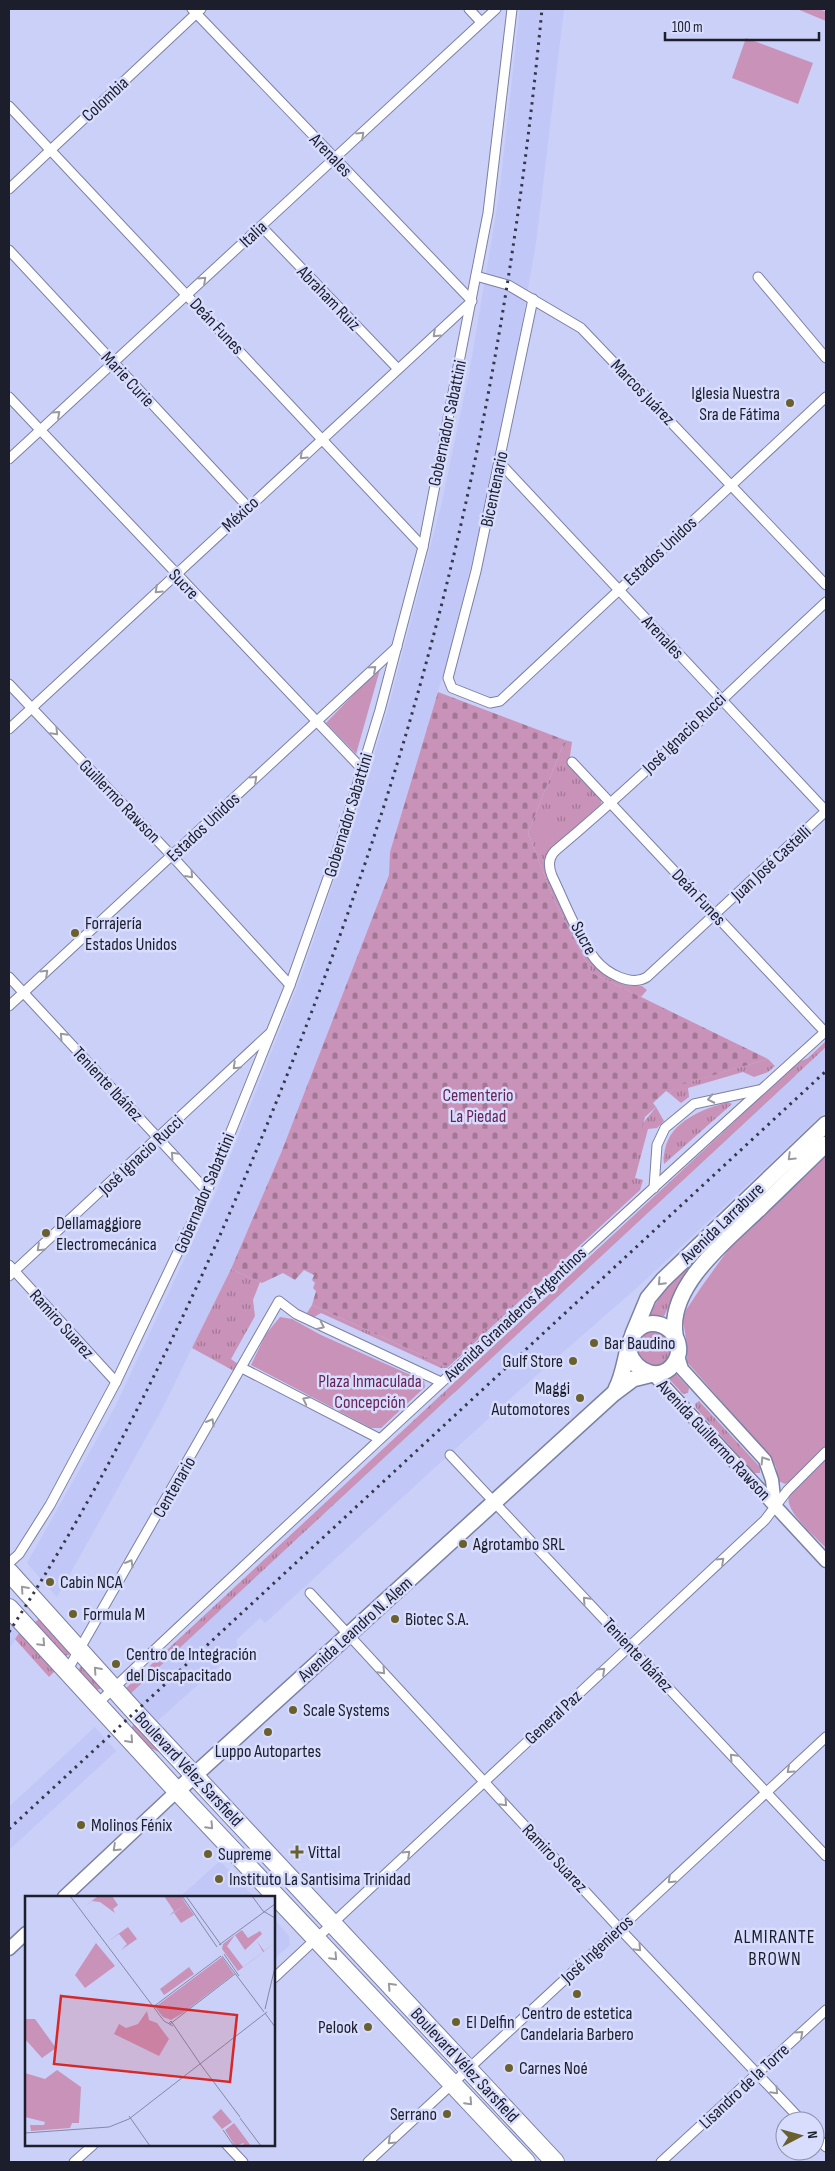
<svg xmlns="http://www.w3.org/2000/svg" width="835" height="2171" viewBox="0 0 835 2171" font-family="'Sofia Sans Condensed',sans-serif">
	<style>
		.built { fill: #c1c7f6 }
		.grass { fill: url(#grass-tufts) }
		.cemetery { fill: url(#cemetery-stones) }
		.green { fill: #c992b8 }
		.lines { fill: none; stroke-linecap: round; stroke-linejoin: round }
		.street-casing { stroke: #7b80a5; stroke-width: 11 }
		.secondary-casing { stroke: #7b80a5; stroke-width: 15 }
		.primary-casing { stroke: #7b80a5; stroke-width: 18 }
		.highway-casing { stroke: #7b80a5; stroke-width: 20 }
		.street { stroke: #fff; stroke-width: 9 }
		.secondary { stroke: #fff; stroke-width: 12 }
		.primary { stroke: #fff; stroke-width: 15 }
		.highway { stroke: #fff; stroke-width: 18 }
		.rail { stroke: #353849; stroke-width: 3; stroke-dasharray: 2.5 5; stroke-linecap: butt }
		.oneway { stroke: #999aa0 }
		.poi-dot { fill: #6a602d; stroke: #d8ddfe; stroke-width: 2 }
		.labels { text-anchor: middle; stroke-width: 5; stroke-linejoin: round; paint-order: stroke }
		.street-label { font-size: 18px; fill: #1c1e2c; stroke: #d8ddfe }
		.poi-label { font-size: 18px; fill: #1c1e2c; stroke: #d8ddfe; text-anchor: start }
		.park-label { font-size: 18px; fill: #682457; stroke: #d8ddfe }
		.neighbourhood-label { font-size: 19px; letter-spacing: 1px; fill: #1c1e2c; stroke: #d8ddfe }
		.inset-road { fill: none; stroke: #8489a6; stroke-width: 1 }
		.view { fill: #d62828; fill-opacity: 0.15; stroke: #d62828; stroke-width: 2.5 }
		.inset-edge { fill: none; stroke: #1c1e2c; stroke-width: 2.5 }
	</style>
	<defs>
		<pattern id="grass-tufts" width="24" height="20" patternUnits="userSpaceOnUse" patternTransform="scale(1.25)"><rect width="24" height="20" fill="#c992b8"/><path d="M3 7l-1-3M5 7V3M7 7l1-3M15 17l-1-3M17 17v-4M19 17l1-3" fill="none" stroke="#a27796"/></pattern>
		<pattern id="cemetery-stones" width="16" height="16" patternUnits="userSpaceOnUse" patternTransform="scale(1.25)"><rect width="16" height="16" fill="#c992b8"/><path d="M2 7V4a2 2 0 0 1 4 0v3zM10 15v-3a2 2 0 0 1 4 0v3z" fill="#a27796"/></pattern>
	</defs>
	<rect width="100%" height="100%" fill="#cad0f7"/>
	<g class="built">
		<polygon points="520,9 564,9 536,243 511,385 484,513 448,658 390,852 389,875 281,1153 231,1269 161,1411 57,1597 27,1563 115,1407 217,1190 303,972 353,825 387,713 441,506 469,374 499,196"/>
		<polygon points="826,1047 826,1111 640,1285 522,1388 265,1623 260,1618 236,1640 239,1648 154,1724 128,1696"/>
		<polygon points="9,1615 22,1629 9,1649"/>
		<polygon points="95,1727 116,1751 9,1850 9,1807"/>
		<polygon points="220,1861 254,1897 180,1897"/>
		<polygon points="274,1919 289,1936 290,1945 274,1959"/>
	</g>
	<g class="grass">
		<polygon points="797,9 820,9 826,12 826,21"/>
		<polygon points="565,740 572,742 569,763 601,799 601,804 548,852 545,860 545,870 591,962 606,974 630,986 642,986 647,990 641,997 592,973 555,902 528,833"/>
		<polygon points="826,1041 826,1047 128,1696 125,1689 799,1062 808,1058"/>
		<polygon points="768,1059 775,1066 768,1072 754,1077 743,1072 688,1088 689,1097 681,1103 669,1093 679,1085"/>
		<path d="M728,1102L732,1104L664,1164C663,1159 664,1154 665,1149C671,1121 703,1109 728,1102Z"/>
		<polygon points="656,1107 664,1121 657,1128 648,1129 635,1178 643,1180 640,1190 447,1368 441,1368 321,1313 314,1317 307,1313 312,1305 446,1366"/>
		<polygon points="812,1143 680,1285 664,1316 649,1315 665,1288"/>
		<polygon points="231,1269 260,1282 253,1300 255,1316 231,1359 238,1364 234,1371 192,1348"/>
		<circle cx="654" cy="1349" r="17"/>
		<polygon points="675,1373 689,1388 688,1393 683,1394 670,1380 669,1377"/>
		<polygon points="699,1401 760,1467 760,1473 754,1473 696,1408 695,1404"/>
		<polygon points="40,1618 70,1652 69,1655 64,1656 34,1623"/>
		<polygon points="22,1629 56,1670 49,1677 15,1639"/>
		<polygon points="83,1666 102,1686 100,1689 96,1690 78,1672 80,1667"/>
		<polygon points="134,1723 161,1753 148,1747 131,1729"/>
	</g>
	<polygon class="cemetery" points="438,692 565,740 528,833 555,902 592,973 768,1059 680,1085 669,1093 666,1091 653,1103 656,1107 645,1117 626,1196 446,1366 312,1305 316,1291 313,1288 315,1283 312,1280 314,1275 304,1270 295,1280 283,1273 262,1283 231,1269 281,1153 389,875 390,852"/>
	<g class="green">
		<polygon points="746,38 813,63 798,104 732,78"/>
		<polygon points="381,666 356,754 326,723"/>
		<polygon points="544,817 557,831 542,844 529,830"/>
		<polygon points="791,1069 796,1075 454,1393 449,1388"/>
		<polygon points="826,1157 826,1447 789,1482 785,1484 778,1481 776,1467 771,1458 687,1362 687,1345 683,1320 686,1310 702,1286 728,1250 818,1161"/>
		<polygon points="280,1317 292,1319 321,1335 424,1381 425,1387 381,1428 371,1428 251,1365 266,1334"/>
		<path d="M826,1458V1548C817,1538 784,1511 789,1497C792,1486 817,1467 826,1458Z"/>
	</g>
	<g class="lines">
		<g class="street-casing">
			<g id="street">
				<polyline points="469,9 481,22"/>
				<polyline points="9,106 423,547"/>
				<polyline points="9,189 201,9"/>
				<polyline points="261,226 398,369"/>
				<polyline points="9,250 248,507"/>
				<polyline points="476,276 508,285 581,328 826,585"/>
				<polyline points="758,277 826,358"/>
				<polyline points="533,299 476,571 448,678 452,688 490,703 500,701 826,397"/>
				<polyline points="9,397 362,769"/>
				<polyline points="9,459 496,9"/>
				<polyline points="500,463 826,811"/>
				<polyline points="9,684 172,856 290,985"/>
				<polyline points="9,729 472,301 192,9"/>
				<polyline points="572,762 825,1032"/>
				<path d="M715,914L647,977C631,987 606,973 595,959C577,935 565,903 552,876C548,866 548,858 555,851C649,772 736,685 826,602"/>
				<polyline points="715,914 826,811"/>
				<polyline points="9,977 207,1191"/>
				<polyline points="9,1006 397,647"/>
				<polyline points="654,1188 657,1145 665,1128 694,1104 759,1090"/>
				<polyline points="9,1265 116,1382"/>
				<polyline points="9,1276 269,1034"/>
				<polyline points="242,1368 380,1439"/>
				<polyline points="450,1455 826,1856"/>
				<polyline points="9,1563 19,1554 50,1505 116,1382 207,1191 290,985 335,858 380,710 423,547 488,213 512,9"/>
				<polyline points="310,1593 619,1928 802,2121"/>
				<polyline points="67,1671 279,1301 296,1314 441,1382"/>
				<path d="M97,1704C338,1476 581,1253 826,1031"/>
				<polyline points="274,1978 765,1520 787,1491 826,1452"/>
				<polyline points="815,2135 826,2147"/>
				<polyline points="227,2145 243,2162"/>
				<polyline points="74,2162 93,2145"/>
				<polyline points="368,2162 826,1737"/>
				<polyline points="661,2162 826,2010"/>
			</g>
		</g>
		<g class="secondary-casing">
			<g id="secondary">
				<polyline points="678,1356 682,1369 765,1460 772,1480 775,1506"/>
				<polyline points="653,1374 826,1561"/>
				<polyline points="64,1897 177,1791"/>
				<polyline points="9,1949 26,1933"/>
			</g>
		</g>
		<g class="primary-casing">
			<g id="primary">
				<polyline points="633,1334 648,1298 663,1280 826,1124"/>
				<path d="M675,1334C668,1285 728,1239 760,1208C782,1187 804,1165 826,1144"/>
				<path d="M616,1389C626,1372 626,1341 636,1331C656,1310 690,1337 675,1362C662,1383 635,1373 629,1352"/>
				<polyline points="177,1791 613,1394 633,1379 653,1374"/>
			</g>
		</g>
		<g class="highway-casing">
			<g id="highway">
				<polyline points="9,1572 135,1712 555,2162"/>
				<polyline points="9,1608 177,1791 526,2162"/>
			</g>
		</g>
		<use href="#street" class="street"/>
		<use href="#secondary" class="secondary"/>
		<use href="#primary" class="primary"/>
		<use href="#highway" class="highway"/>
		<g class="rail">
			<path d="M9,1632C114,1470 198,1294 271,1115C332,965 386,813 428,656C486,444 521,227 542,9"/>
			<polyline points="9,1829 826,1071"/>
		</g>
	</g>
	<defs><path id="oneway-chevron" d="M-2-3.5L2.5 0L-2 3.5" fill="none" stroke-width="1.6" stroke-linecap="round" stroke-linejoin="round" transform="scale(1.25)"/></defs>
	<g class="oneway">
		<use href="#oneway-chevron" transform="translate(361 135) rotate(-43)"/>
		<use href="#oneway-chevron" transform="translate(203 280) rotate(-43)"/>
		<use href="#oneway-chevron" transform="translate(436 334) rotate(137)"/>
		<use href="#oneway-chevron" transform="translate(57 414) rotate(-42)"/>
		<use href="#oneway-chevron" transform="translate(303 456) rotate(137)"/>
		<use href="#oneway-chevron" transform="translate(158 590) rotate(137)"/>
		<use href="#oneway-chevron" transform="translate(373 669) rotate(-42)"/>
		<use href="#oneway-chevron" transform="translate(55 732) rotate(46)"/>
		<use href="#oneway-chevron" transform="translate(254 779) rotate(-43)"/>
		<use href="#oneway-chevron" transform="translate(190 875) rotate(48)"/>
		<use href="#oneway-chevron" transform="translate(45 973) rotate(-43)"/>
		<use href="#oneway-chevron" transform="translate(63 1036) rotate(-133)"/>
		<use href="#oneway-chevron" transform="translate(236 1066) rotate(136)"/>
		<use href="#oneway-chevron" transform="translate(711 1099) rotate(168)"/>
		<use href="#oneway-chevron" transform="translate(174 1155) rotate(-133)"/>
		<use href="#oneway-chevron" transform="translate(791 1157) rotate(136)"/>
		<use href="#oneway-chevron" transform="translate(40 1248) rotate(137)"/>
		<use href="#oneway-chevron" transform="translate(661 1282) rotate(133)"/>
		<use href="#oneway-chevron" transform="translate(321 1326) rotate(25)"/>
		<use href="#oneway-chevron" transform="translate(306 1400) rotate(-153)"/>
		<use href="#oneway-chevron" transform="translate(211 1422) rotate(-60)"/>
		<use href="#oneway-chevron" transform="translate(764 1460) rotate(-122)"/>
		<use href="#oneway-chevron" transform="translate(721 1561) rotate(-43)"/>
		<use href="#oneway-chevron" transform="translate(130 1563) rotate(-60)"/>
		<use href="#oneway-chevron" transform="translate(24 1589) rotate(-132)"/>
		<use href="#oneway-chevron" transform="translate(586 1600) rotate(-133)"/>
		<use href="#oneway-chevron" transform="translate(42 1643) rotate(47)"/>
		<use href="#oneway-chevron" transform="translate(97 1670) rotate(-132)"/>
		<use href="#oneway-chevron" transform="translate(382 1671) rotate(47)"/>
		<use href="#oneway-chevron" transform="translate(602 1671) rotate(-43)"/>
		<use href="#oneway-chevron" transform="translate(130 1740) rotate(48)"/>
		<use href="#oneway-chevron" transform="translate(733 1757) rotate(-133)"/>
		<use href="#oneway-chevron" transform="translate(790 1770) rotate(138)"/>
		<use href="#oneway-chevron" transform="translate(504 1803) rotate(47)"/>
		<use href="#oneway-chevron" transform="translate(210 1826) rotate(47)"/>
		<use href="#oneway-chevron" transform="translate(116 1848) rotate(137)"/>
		<use href="#oneway-chevron" transform="translate(407 1854) rotate(-43)"/>
		<use href="#oneway-chevron" transform="translate(671 1880) rotate(137)"/>
		<use href="#oneway-chevron" transform="translate(638 1948) rotate(46)"/>
		<use href="#oneway-chevron" transform="translate(334 1957) rotate(47)"/>
		<use href="#oneway-chevron" transform="translate(391 1986) rotate(-133)"/>
		<use href="#oneway-chevron" transform="translate(800 2034) rotate(-42)"/>
		<use href="#oneway-chevron" transform="translate(775 2091) rotate(47)"/>
		<use href="#oneway-chevron" transform="translate(469 2102) rotate(47)"/>
		<use href="#oneway-chevron" transform="translate(391 2141) rotate(137)"/>
	</g>
	<g class="poi-dot">
		<circle cx="790" cy="403" r="5"/>
		<circle cx="75" cy="933" r="5"/>
		<circle cx="46" cy="1233" r="5"/>
		<circle cx="594" cy="1343" r="5"/>
		<circle cx="573" cy="1361" r="5"/>
		<circle cx="580" cy="1398" r="5"/>
		<circle cx="463" cy="1544" r="5"/>
		<circle cx="50" cy="1582" r="5"/>
		<circle cx="73" cy="1614" r="5"/>
		<circle cx="395" cy="1619" r="5"/>
		<circle cx="116" cy="1664" r="5"/>
		<circle cx="293" cy="1710" r="5"/>
		<circle cx="268" cy="1732" r="5"/>
		<circle cx="81" cy="1825" r="5"/>
		<path d="M294.5 1844.5h5v5h5v5h-5v5h-5v-5h-5v-5h5z"/>
		<circle cx="208" cy="1854" r="5"/>
		<circle cx="219" cy="1879" r="5"/>
		<circle cx="577" cy="1994" r="5"/>
		<circle cx="456" cy="2022" r="5"/>
		<circle cx="368" cy="2027" r="5"/>
		<circle cx="509" cy="2068" r="5"/>
		<circle cx="447" cy="2114" r="5"/>
	</g>
	<g class="labels">
		<g class="street-label">
			<text transform="translate(105 99) rotate(-43)" y="6">Colombia</text>
			<text transform="translate(331 155) rotate(46)" y="6">Arenales</text>
			<text transform="translate(253 234) rotate(-43)" y="6">Italia</text>
			<text transform="translate(329 298) rotate(46)" y="6">Abraham Ruiz</text>
			<text transform="translate(217 326) rotate(47)" y="6">Deán Funes</text>
			<text transform="translate(128 379) rotate(47)" y="6">Marie Curie</text>
			<text transform="translate(643 392) rotate(46)" y="6">Marcos Juárez</text>
			<text transform="translate(447 423) rotate(-78)" y="6">Gobernador Sabattini</text>
			<text transform="translate(494 489) rotate(-78)" y="6">Bicentenario</text>
			<text transform="translate(240 514) rotate(-43)" y="6">México</text>
			<text transform="translate(660 551) rotate(-43)" y="6">Estados Unidos</text>
			<text transform="translate(184 584) rotate(46)" y="6">Sucre</text>
			<text transform="translate(663 637) rotate(47)" y="6">Arenales</text>
			<text transform="translate(684 733) rotate(-44)" y="6">José Ignacio Rucci</text>
			<text transform="translate(120 801) rotate(46)" y="6">Guillermo Rawson</text>
			<text transform="translate(348 815) rotate(-73)" y="6">Gobernador Sabattini</text>
			<text transform="translate(203 827) rotate(-43)" y="6">Estados Unidos</text>
			<text transform="translate(771 863) rotate(-43)" y="6">Juan José Castelli</text>
			<text transform="translate(699 897) rotate(47)" y="6">Deán Funes</text>
			<text transform="translate(584 938) rotate(61)" y="6">Sucre</text>
			<text transform="translate(108 1084) rotate(47)" y="6">Teniente Ibáñez</text>
			<text transform="translate(141 1155) rotate(-43)" y="6">José Ignacio Rucci</text>
			<text transform="translate(204 1193) rotate(-67)" y="6">Gobernador Sabattini</text>
			<text transform="translate(722 1223) rotate(-44)" y="6">Avenida Larrabure</text>
			<text transform="translate(515 1314) rotate(-43)" y="6">Avenida Granaderos Argentinos</text>
			<text transform="translate(62 1324) rotate(48)" y="6">Ramiro Suarez</text>
			<text transform="translate(714 1440) rotate(47)" y="6">Avenida Guillermo Rawson</text>
			<text transform="translate(174 1487) rotate(-60)" y="6">Centenario</text>
			<text transform="translate(355 1629) rotate(-42)" y="6">Avenida Leandro N. Alem</text>
			<text transform="translate(638 1655) rotate(47)" y="6">Teniente Ibáñez</text>
			<text transform="translate(553 1717) rotate(-43)" y="6">General Paz</text>
			<text transform="translate(189 1769) rotate(47)" y="6">Boulevard Vélez Sarsfield</text>
			<text transform="translate(555 1858) rotate(47)" y="6">Ramiro Suarez</text>
			<text transform="translate(597 1949) rotate(-43)" y="6">José Ingenieros</text>
			<text transform="translate(465 2065) rotate(47)" y="6">Boulevard Vélez Sarsfield</text>
			<text transform="translate(744 2086) rotate(-43)" y="6">Lisandro de la Torre</text>
		</g>
		<g class="poi-label">
			<text x="780" y="399" text-anchor="end">Iglesia Nuestra<tspan x="780" dy="21">Sra de Fátima</tspan></text>
			<text x="85" y="929">Forrajería<tspan x="85" dy="21">Estados Unidos</tspan></text>
			<text x="56" y="1229">Dellamaggiore<tspan x="56" dy="21">Electromecánica</tspan></text>
			<text x="604" y="1349">Bar Baudino</text>
			<text x="563" y="1367" text-anchor="end">Gulf Store</text>
			<text x="570" y="1394" text-anchor="end">Maggi<tspan x="570" dy="21">Automotores</tspan></text>
			<text x="473" y="1550">Agrotambo SRL</text>
			<text x="60" y="1588">Cabin NCA</text>
			<text x="83" y="1620">Formula M</text>
			<text x="405" y="1625">Biotec S.A.</text>
			<text x="126" y="1660">Centro de Integración<tspan x="126" dy="21">del Discapacitado</tspan></text>
			<text x="303" y="1716">Scale Systems</text>
			<text x="268" y="1757" text-anchor="middle">Luppo Autopartes</text>
			<text x="91" y="1831">Molinos Fénix</text>
			<text x="308" y="1858">Vittal</text>
			<text x="218" y="1860">Supreme</text>
			<text x="229" y="1885">Instituto La Santisima Trinidad</text>
			<text x="577" y="2019" text-anchor="middle">Centro de estetica<tspan x="577" dy="21">Candelaria Barbero</tspan></text>
			<text x="466" y="2028">El Delfin</text>
			<text x="358" y="2033" text-anchor="end">Pelook</text>
			<text x="519" y="2074">Carnes Noé</text>
			<text x="437" y="2120" text-anchor="end">Serrano</text>
		</g>
		<g class="park-label">
			<text x="478" y="1101">Cementerio<tspan x="478" dy="21">La Piedad</tspan></text>
			<text x="370" y="1387">Plaza Inmaculada<tspan x="370" dy="21">Concepción</tspan></text>
		</g>
		<g class="neighbourhood-label">
			<text x="775" y="1943">ALMIRANTE<tspan x="775" dy="22">BROWN</tspan></text>
		</g>
	</g>
	<g transform="translate(25 1896)">
		<rect width="250" height="250" fill="#cad0f7"/>
		<path d="M73,0H87L93,9L88,13L90,17L75,6L67,5L59,11ZM139,0H156L161,8L144,20L149,15ZM161,8L169,19L156,27L149,17ZM103,31L112,43L96,54L102,48L94,38L82,46ZM210,39L202,50L218,71L238,56L232,45L239,55L250,47L213,75L197,53L198,48ZM71,47L90,70L60,92L50,79Z" fill="#c992b8"/>
		<path d="M122,115L124,124L132,127L144,143L134,160L89,138L94,128L101,132L113,128Z" fill="#c992b8"/>
		<path d="M217,34L223,42L235,35L237,38L220,54L210,39ZM197,61L209,78L158,117L146,124L138,121L130,111ZM164,71L169,78L139,99L135,93ZM0,123H10L31,152L17,162L0,143ZM32,174L56,191L54,227H47L45,232L6,235L5,229H19L20,226L0,221V177L20,183ZM196,213L207,226L197,233L187,221ZM209,227L226,250H218L219,247L210,250L200,234Z" fill="#c992b8"/>
		<path class="inset-road" d="M45,0L139,125L148,130M157,0L192,51M161,0L196,49M227,0L238,15L250,22M194,49L250,8M199,58L214,80M197,60L239,116M128,111L196,60M240,113L250,71M240,117L250,131M143,128L146,125L176,169M145,128L210,78M176,169L215,221M104,220L125,250M215,222L236,250M198,234L209,250M0,237L84,231L104,223L242,116"/>
		<path class="view" d="M36,100L212,119L205,186L29,168Z"/>
		<rect width="250" height="250" class="inset-edge"/>
	</g>
	<rect width="835" height="2171" fill="none" stroke="#1c1e2c" stroke-width="20"/>
	<g transform="translate(800 2136) rotate(84)"><circle r="24" fill="#d8ddfe" stroke="#8d91aa"/>
	<path d="M0-4L9 19L0 12L-9 19Z" fill="#6a602d"/>
	<text y="-8" font-size="14" font-weight="bold" text-anchor="middle" fill="#1c1e2c">N</text>
	</g>
	<path d="M665 32v8h154v-8" fill="none" stroke="#1c1e2c" stroke-width="2.5"/>
	<text x="672" y="32" font-size="15" fill="#1c1e2c" stroke="#d8ddfe" stroke-width="4" paint-order="stroke">100 m</text>
</svg>
